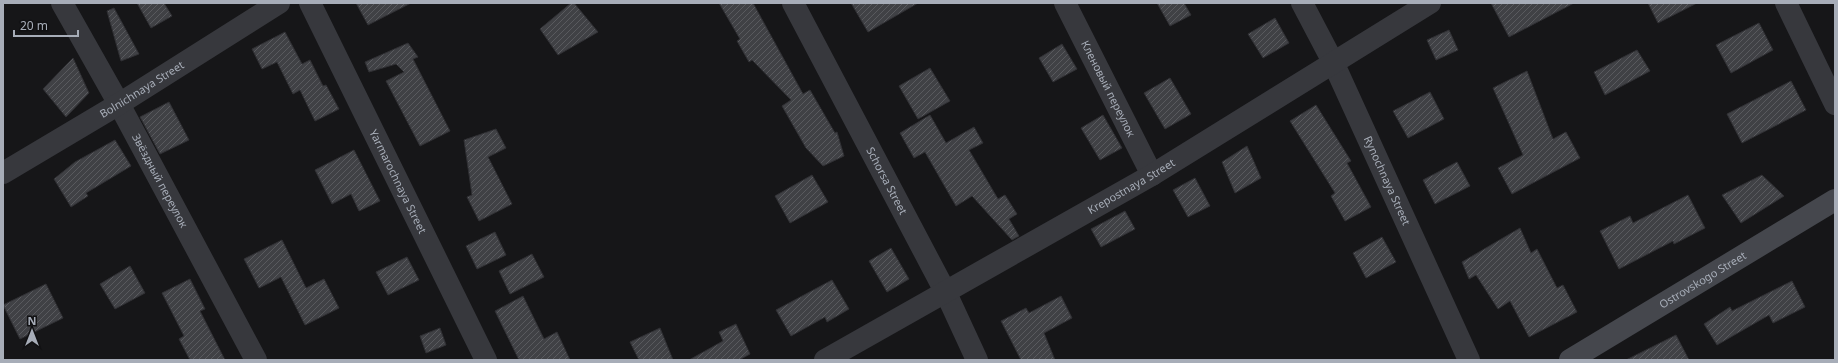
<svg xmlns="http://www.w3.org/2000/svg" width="1838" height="363" viewBox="0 0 1838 363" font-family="'Noto Sans',sans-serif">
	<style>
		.building { fill: url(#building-hatch); stroke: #303034 }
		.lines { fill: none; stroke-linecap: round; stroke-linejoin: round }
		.street { stroke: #37383d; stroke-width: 22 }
		.secondary { stroke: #45474d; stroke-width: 22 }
		.labels { text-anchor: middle; stroke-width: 4; stroke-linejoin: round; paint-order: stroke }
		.street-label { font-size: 11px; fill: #a7adb8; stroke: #111113 }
	</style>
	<defs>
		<pattern id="building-hatch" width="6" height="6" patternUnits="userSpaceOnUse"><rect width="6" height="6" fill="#404145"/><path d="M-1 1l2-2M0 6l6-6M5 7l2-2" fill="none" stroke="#595a5e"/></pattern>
	</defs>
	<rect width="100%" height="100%" fill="#161618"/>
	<g class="building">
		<polygon points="137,3 164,3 172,16 151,28"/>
		<polygon points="356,3 411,3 368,25"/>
		<polygon points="571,3 574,3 598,32 558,55 540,29"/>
		<polygon points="719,3 753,3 803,94 810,90 835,133 837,132 844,156 823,166 806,148 782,106 791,100 752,60 749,62 737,41 740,39"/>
		<polygon points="851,3 918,3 868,32"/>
		<polygon points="1157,3 1184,3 1191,15 1170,26"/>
		<polygon points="1491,3 1574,3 1509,37"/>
		<polygon points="1648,3 1697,3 1658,23"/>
		<polygon points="114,8 139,54 121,61 107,11"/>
		<polygon points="1275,18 1289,43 1263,58 1248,34"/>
		<polygon points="1759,23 1773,50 1731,73 1716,45"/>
		<polygon points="1449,30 1458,50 1436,60 1427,40"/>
		<polygon points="285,32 302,64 310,60 323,86 326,85 339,109 315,121 300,90 293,94 277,62 262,69 252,49"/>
		<polygon points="408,43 418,57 413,59 450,131 420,146 386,81 404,72 396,64 369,72 365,62"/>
		<polygon points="1062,44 1077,69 1053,82 1039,58"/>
		<polygon points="1637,50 1650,71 1605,95 1594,72"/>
		<polygon points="73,58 89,93 66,117 43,89"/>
		<polygon points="930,68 950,101 918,119 899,86"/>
		<polygon points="1527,71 1553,139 1566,132 1580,158 1512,194 1498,168 1523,155 1493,88"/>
		<polygon points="1170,78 1191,114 1165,129 1144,93"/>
		<polygon points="1791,81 1806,110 1742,143 1727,114"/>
		<polygon points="1430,92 1444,119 1408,138 1393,111"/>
		<polygon points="169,102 189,140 160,154 140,117"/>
		<polygon points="1316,105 1351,161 1347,163 1371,207 1345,221 1331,196 1335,193 1290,121"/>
		<polygon points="930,115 946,143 974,127 983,143 969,150 998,199 1005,195 1017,214 1009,219 1019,236 1012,240 972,196 956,206 925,152 914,158 900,133"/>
		<polygon points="1103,115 1122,148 1100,160 1081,128"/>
		<polygon points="496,129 506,148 488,157 512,204 479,221 467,197 472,195 464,140"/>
		<polygon points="115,140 131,166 86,193 88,196 71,207 54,179 75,162"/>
		<polygon points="1247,146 1261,178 1235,193 1222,162"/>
		<polygon points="354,150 380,201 359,211 351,194 332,204 315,170"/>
		<polygon points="1457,162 1470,186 1435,204 1423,180"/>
		<polygon points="812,175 828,202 790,223 775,196"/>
		<polygon points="1762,175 1784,196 1741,223 1722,195"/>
		<polygon points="1195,178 1210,206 1188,217 1173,190"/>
		<polygon points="1688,195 1705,228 1674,244 1673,241 1619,269 1600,231 1630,216 1633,223"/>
		<polygon points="1125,211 1135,229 1101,247 1091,229"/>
		<polygon points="1520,228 1531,253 1537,249 1557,288 1563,285 1577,312 1529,337 1510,301 1498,309 1476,275 1469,279 1462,262"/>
		<polygon points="495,232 506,255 477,269 466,246"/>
		<polygon points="1382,237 1396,262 1366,278 1353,253"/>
		<polygon points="282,240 306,288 324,279 339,308 305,325 281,277 259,288 244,259"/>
		<polygon points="891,248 909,279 887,292 869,261"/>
		<polygon points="532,254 544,277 510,294 499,271"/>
		<polygon points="407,257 419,280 388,295 376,272"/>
		<polygon points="130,266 145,293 115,309 100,284"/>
		<polygon points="190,279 205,309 200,311 225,360 190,360 179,339 184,336 162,293"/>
		<polygon points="832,280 849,309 827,322 825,317 791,336 776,310"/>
		<polygon points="1792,281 1805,307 1773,323 1769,315 1717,345 1704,324 1730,307 1732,311"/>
		<polygon points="46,284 63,318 20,339 3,305"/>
		<polygon points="523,296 544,339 557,332 570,360 519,360 495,311"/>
		<polygon points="1061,296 1072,318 1044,333 1055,360 1021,360 1001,321 1026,308 1029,313"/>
		<polygon points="736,324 750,354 739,360 689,360 723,341 719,332"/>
		<polygon points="440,328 446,345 426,353 420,336"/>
		<polygon points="660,328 673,360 639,360 630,342"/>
		<polygon points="1676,335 1689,360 1626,360"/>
	</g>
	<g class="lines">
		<g class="street">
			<path id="s1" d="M62,3L119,104L256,360"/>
			<path id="s2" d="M310,3L486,360"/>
			<path id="s3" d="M793,3L946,293L977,360"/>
			<path id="s4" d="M1065,3L1152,175"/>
			<path id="s5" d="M1302,3L1333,62L1469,360"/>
			<polyline points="1786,3 1835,104"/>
			<path id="s6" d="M3,173L119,104L279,3"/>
			<path id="s7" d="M825,360L1152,175L1430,3"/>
		</g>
		<path class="secondary" id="s8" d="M1570,360L1835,200"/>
	</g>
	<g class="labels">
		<g class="street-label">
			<text dy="4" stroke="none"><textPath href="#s6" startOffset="162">Bolnichnaya Street</textPath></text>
			<text dy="4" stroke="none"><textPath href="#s4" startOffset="96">Кленовый переулок</textPath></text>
			<text dy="4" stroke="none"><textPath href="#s1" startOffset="203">Звёздный переулок</textPath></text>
			<text dy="4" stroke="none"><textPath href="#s3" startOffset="201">Schorsa Street</textPath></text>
			<text dy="4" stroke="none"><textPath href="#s5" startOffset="197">Rynochnaya Street</textPath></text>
			<text dy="4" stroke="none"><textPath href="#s2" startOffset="199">Yarmarochnaya Street</textPath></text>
			<text dy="4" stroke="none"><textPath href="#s7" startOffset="352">Krepostnaya Street</textPath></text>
			<text dy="4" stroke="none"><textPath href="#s8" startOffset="155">Ostrovskogo Street</textPath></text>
		</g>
	</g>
	<rect width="1838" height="363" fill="none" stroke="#a7adb8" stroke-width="8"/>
	<g transform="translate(32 331)" stroke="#111113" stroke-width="3" paint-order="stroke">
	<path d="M0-3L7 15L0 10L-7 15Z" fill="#a7adb8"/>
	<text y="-6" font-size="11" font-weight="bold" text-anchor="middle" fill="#a7adb8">N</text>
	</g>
	<path d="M14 30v6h64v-6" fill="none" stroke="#a7adb8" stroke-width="2"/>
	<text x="20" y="30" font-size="12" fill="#a7adb8" stroke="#111113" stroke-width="3" paint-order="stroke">20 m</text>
</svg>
